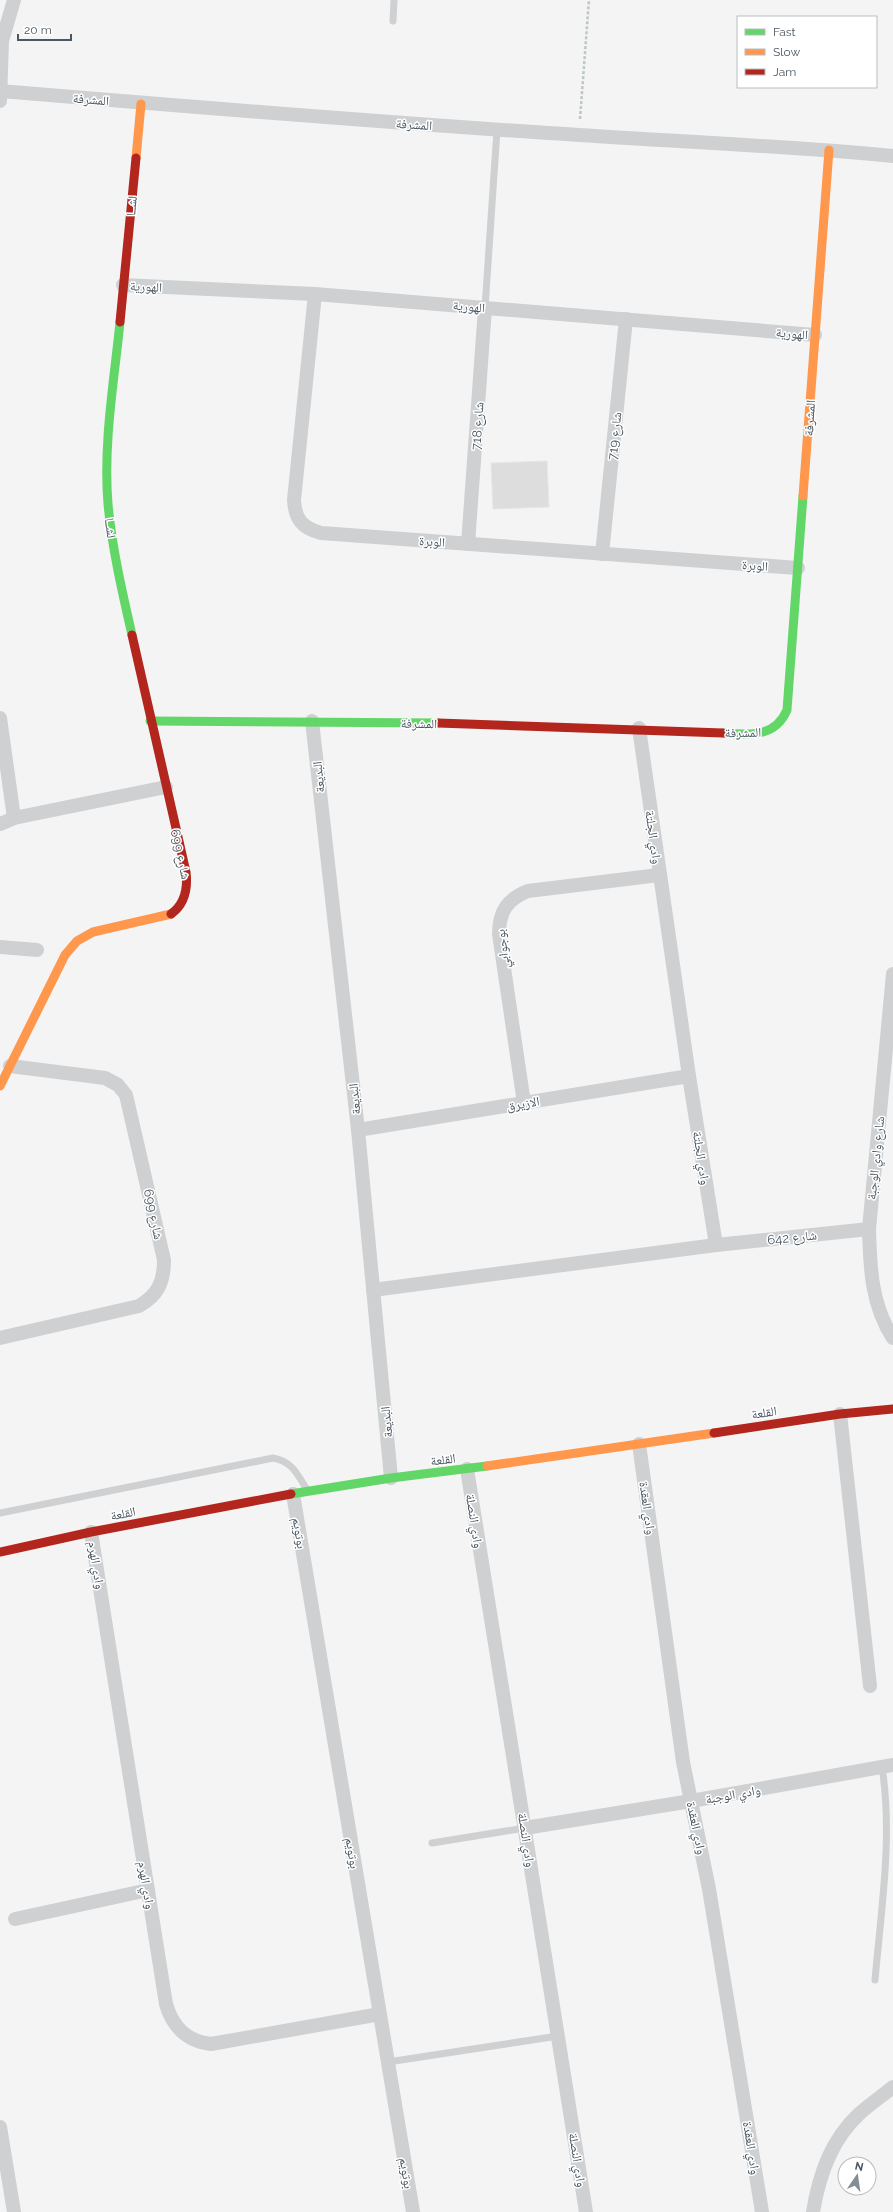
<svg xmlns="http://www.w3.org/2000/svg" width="893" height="2212" viewBox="0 0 893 2212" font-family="Raleway,'Noto Naskh Arabic',sans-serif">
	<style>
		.building { fill: #ddddde; stroke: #e5e6e7 }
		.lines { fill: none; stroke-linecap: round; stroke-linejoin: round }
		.path { stroke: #bcc7c4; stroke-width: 2.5; stroke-dasharray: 3 2; stroke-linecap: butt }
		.lane { stroke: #ced0d2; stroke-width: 7 }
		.street { stroke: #ced0d2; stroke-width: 14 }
		.fast { stroke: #63d668; stroke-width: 9 }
		.slow { stroke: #ff974d; stroke-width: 9 }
		.jam { stroke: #b3261e; stroke-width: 9 }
		.labels { text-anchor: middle; stroke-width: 3; stroke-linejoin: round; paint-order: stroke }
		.street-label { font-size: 13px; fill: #4a5661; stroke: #fff }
	</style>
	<rect width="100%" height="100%" fill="#f4f4f4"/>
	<polygon class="building" points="547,461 549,507 493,509 491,463"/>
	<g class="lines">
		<polyline class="path" points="580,119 589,0"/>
		<g class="lane">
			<polyline points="393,21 394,0"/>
			<polyline points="485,308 497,130"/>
			<path d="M0,1513L273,1458C292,1461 298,1475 307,1490"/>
			<polyline points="432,1843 525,1828"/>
			<path d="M875,1980C881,1910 893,1837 882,1767"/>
			<polyline points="388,2062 558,2036"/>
		</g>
		<g class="street">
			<path d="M0,91C193,107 386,123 579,135C684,142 788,146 893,156"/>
			<polyline points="0,101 2,41 14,0"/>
			<polyline points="123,285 315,294 815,335"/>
			<path d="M315,294L294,500C295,519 302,528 321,533L798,568"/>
			<polyline points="468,544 485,308"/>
			<polyline points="602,554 626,319"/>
			<polyline points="0,718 14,818"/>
			<polyline points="312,721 358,1130 391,1478"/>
			<polyline points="639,728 689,1076 716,1245"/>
			<polyline points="0,824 14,818 166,787"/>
			<polyline points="0,947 37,950"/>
			<path d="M893,974L869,1229C870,1266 871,1305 893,1338"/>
			<path d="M524,1103L499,934C499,912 507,899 528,891L659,875"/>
			<polyline points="358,1130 689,1076"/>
			<polyline points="373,1290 716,1245 869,1229"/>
			<path d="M0,1338L139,1306C158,1295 164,1282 164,1260L126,1095L118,1085L105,1078L10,1066"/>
			<polyline points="840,1414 870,1686"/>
			<polyline points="639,1444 683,1762 709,1889 762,2212"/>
			<polyline points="467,1469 586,2212"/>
			<polyline points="293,1494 413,2212"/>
			<path d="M91,1532L166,2004C173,2028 187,2041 211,2044L380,2014"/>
			<polyline points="525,1828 691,1801 893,1765"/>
			<polyline points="15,1919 148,1890"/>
			<polyline points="0,2127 14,2212"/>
			<path d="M813,2212C819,2175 831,2140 859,2114C870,2104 882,2096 893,2087"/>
		</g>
		<g class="fast">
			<path d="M120,322C114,382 103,444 108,504C112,548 122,591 132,635"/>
			<polyline points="150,721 438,723"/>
			<path d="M723,733C749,735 775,738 787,710L803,496"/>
			<polyline points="291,1494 391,1478 487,1466"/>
		</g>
		<g class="slow">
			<polyline points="136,158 141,104"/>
			<polyline points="803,496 829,150"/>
			<polyline points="0,1086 65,955 77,941 93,932 171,914"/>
			<polyline points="487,1466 714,1433"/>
		</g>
		<g class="jam">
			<polyline points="120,322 136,158"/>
			<path d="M132,635L186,872C188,889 185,904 171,914"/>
			<polyline points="438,723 723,733"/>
			<polyline points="714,1433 840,1414 893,1409"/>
			<polyline points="0,1552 91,1532 291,1494"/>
		</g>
	</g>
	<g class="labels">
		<g class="street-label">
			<text transform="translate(91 99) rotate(5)" y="5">المشرفة</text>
			<text transform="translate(414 124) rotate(4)" y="5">المشرفة</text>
			<text transform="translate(131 206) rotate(-84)" y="5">لشــا</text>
			<text transform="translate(146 286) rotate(3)" y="5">الهورية</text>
			<text transform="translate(469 306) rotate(5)" y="5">الهورية</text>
			<text transform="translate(792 333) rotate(5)" y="5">الهورية</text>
			<text transform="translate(809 418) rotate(-86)" y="5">المشرفة</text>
			<text transform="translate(477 426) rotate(-86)" y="5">شارع 718</text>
			<text transform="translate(614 436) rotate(-84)" y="5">شارع 719</text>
			<text transform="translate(111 528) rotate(83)" y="5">لشــا</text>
			<text transform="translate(432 541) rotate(4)" y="5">الوبرة</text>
			<text transform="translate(755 565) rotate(4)" y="5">الوبرة</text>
			<text transform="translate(419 723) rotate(1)" y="5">المشرفة</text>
			<text transform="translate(743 732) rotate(-1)" y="5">المشرفة</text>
			<text transform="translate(318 777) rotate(-96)" y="5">البديعة</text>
			<text transform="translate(654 837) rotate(82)" y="5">وادي الجلتة</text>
			<text transform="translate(181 854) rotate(77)" y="5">شارع 699</text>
			<text transform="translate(502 949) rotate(-97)" y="5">بوجوابي</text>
			<text transform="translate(354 1099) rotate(-96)" y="5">البديعة</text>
			<text transform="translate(523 1103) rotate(-9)" y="5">الازيرق</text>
			<text transform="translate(702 1158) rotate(81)" y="5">وادي الجلتة</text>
			<text transform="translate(875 1158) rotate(-84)" y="5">شارع وادي الوجبة</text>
			<text transform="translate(154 1214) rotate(78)" y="5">شارع 699</text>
			<text transform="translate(792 1237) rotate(-6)" y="5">شارع 642</text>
			<text transform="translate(764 1412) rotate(-8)" y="5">القلعة</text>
			<text transform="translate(386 1422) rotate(-96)" y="5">البديعة</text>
			<text transform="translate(443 1459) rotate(-7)" y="5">القلعة</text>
			<text transform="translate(648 1508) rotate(82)" y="5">وادي العقدة</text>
			<text transform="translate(123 1513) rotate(-11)" y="5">القلعة</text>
			<text transform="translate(475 1521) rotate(81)" y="5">وادي النصلة</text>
			<text transform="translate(300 1533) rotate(81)" y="5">بوتويم</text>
			<text transform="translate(97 1565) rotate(81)" y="5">وادي الهرم</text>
			<text transform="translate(733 1794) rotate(-10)" y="5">وادي الوجبة</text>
			<text transform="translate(697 1828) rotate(78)" y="5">وادي العقدة</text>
			<text transform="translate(527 1840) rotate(81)" y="5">وادي النصلة</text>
			<text transform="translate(353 1853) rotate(81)" y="5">بوتويم</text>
			<text transform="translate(147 1885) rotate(81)" y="5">وادي الهرم</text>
			<text transform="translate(752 2148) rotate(81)" y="5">وادي العقدة</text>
			<text transform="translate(578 2160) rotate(81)" y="5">وادي النصلة</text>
			<text transform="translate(407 2173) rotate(81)" y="5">بوتويم</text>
		</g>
	</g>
	<rect x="737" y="16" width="140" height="72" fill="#ffffff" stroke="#b7bbc0"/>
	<rect x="745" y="29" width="20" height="6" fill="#63d668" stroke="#b7bbc0"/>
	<text x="773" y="36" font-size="12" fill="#4a5661">Fast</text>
	<rect x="745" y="49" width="20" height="6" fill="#ff974d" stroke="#b7bbc0"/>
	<text x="773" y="56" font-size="12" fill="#4a5661">Slow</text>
	<rect x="745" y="69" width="20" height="6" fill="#b3261e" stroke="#b7bbc0"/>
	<text x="773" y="76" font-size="12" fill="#4a5661">Jam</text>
	<g transform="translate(857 2176) rotate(13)"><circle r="19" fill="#ffffff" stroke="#b7bbc0"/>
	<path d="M0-3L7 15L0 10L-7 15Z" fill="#868d94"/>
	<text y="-6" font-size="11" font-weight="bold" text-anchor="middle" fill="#4a5661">N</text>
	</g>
	<path d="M18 34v6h53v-6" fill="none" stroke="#4a5661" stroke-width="2"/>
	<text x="24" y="34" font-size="12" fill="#4a5661" stroke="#ffffff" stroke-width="3" paint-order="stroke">20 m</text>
</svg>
